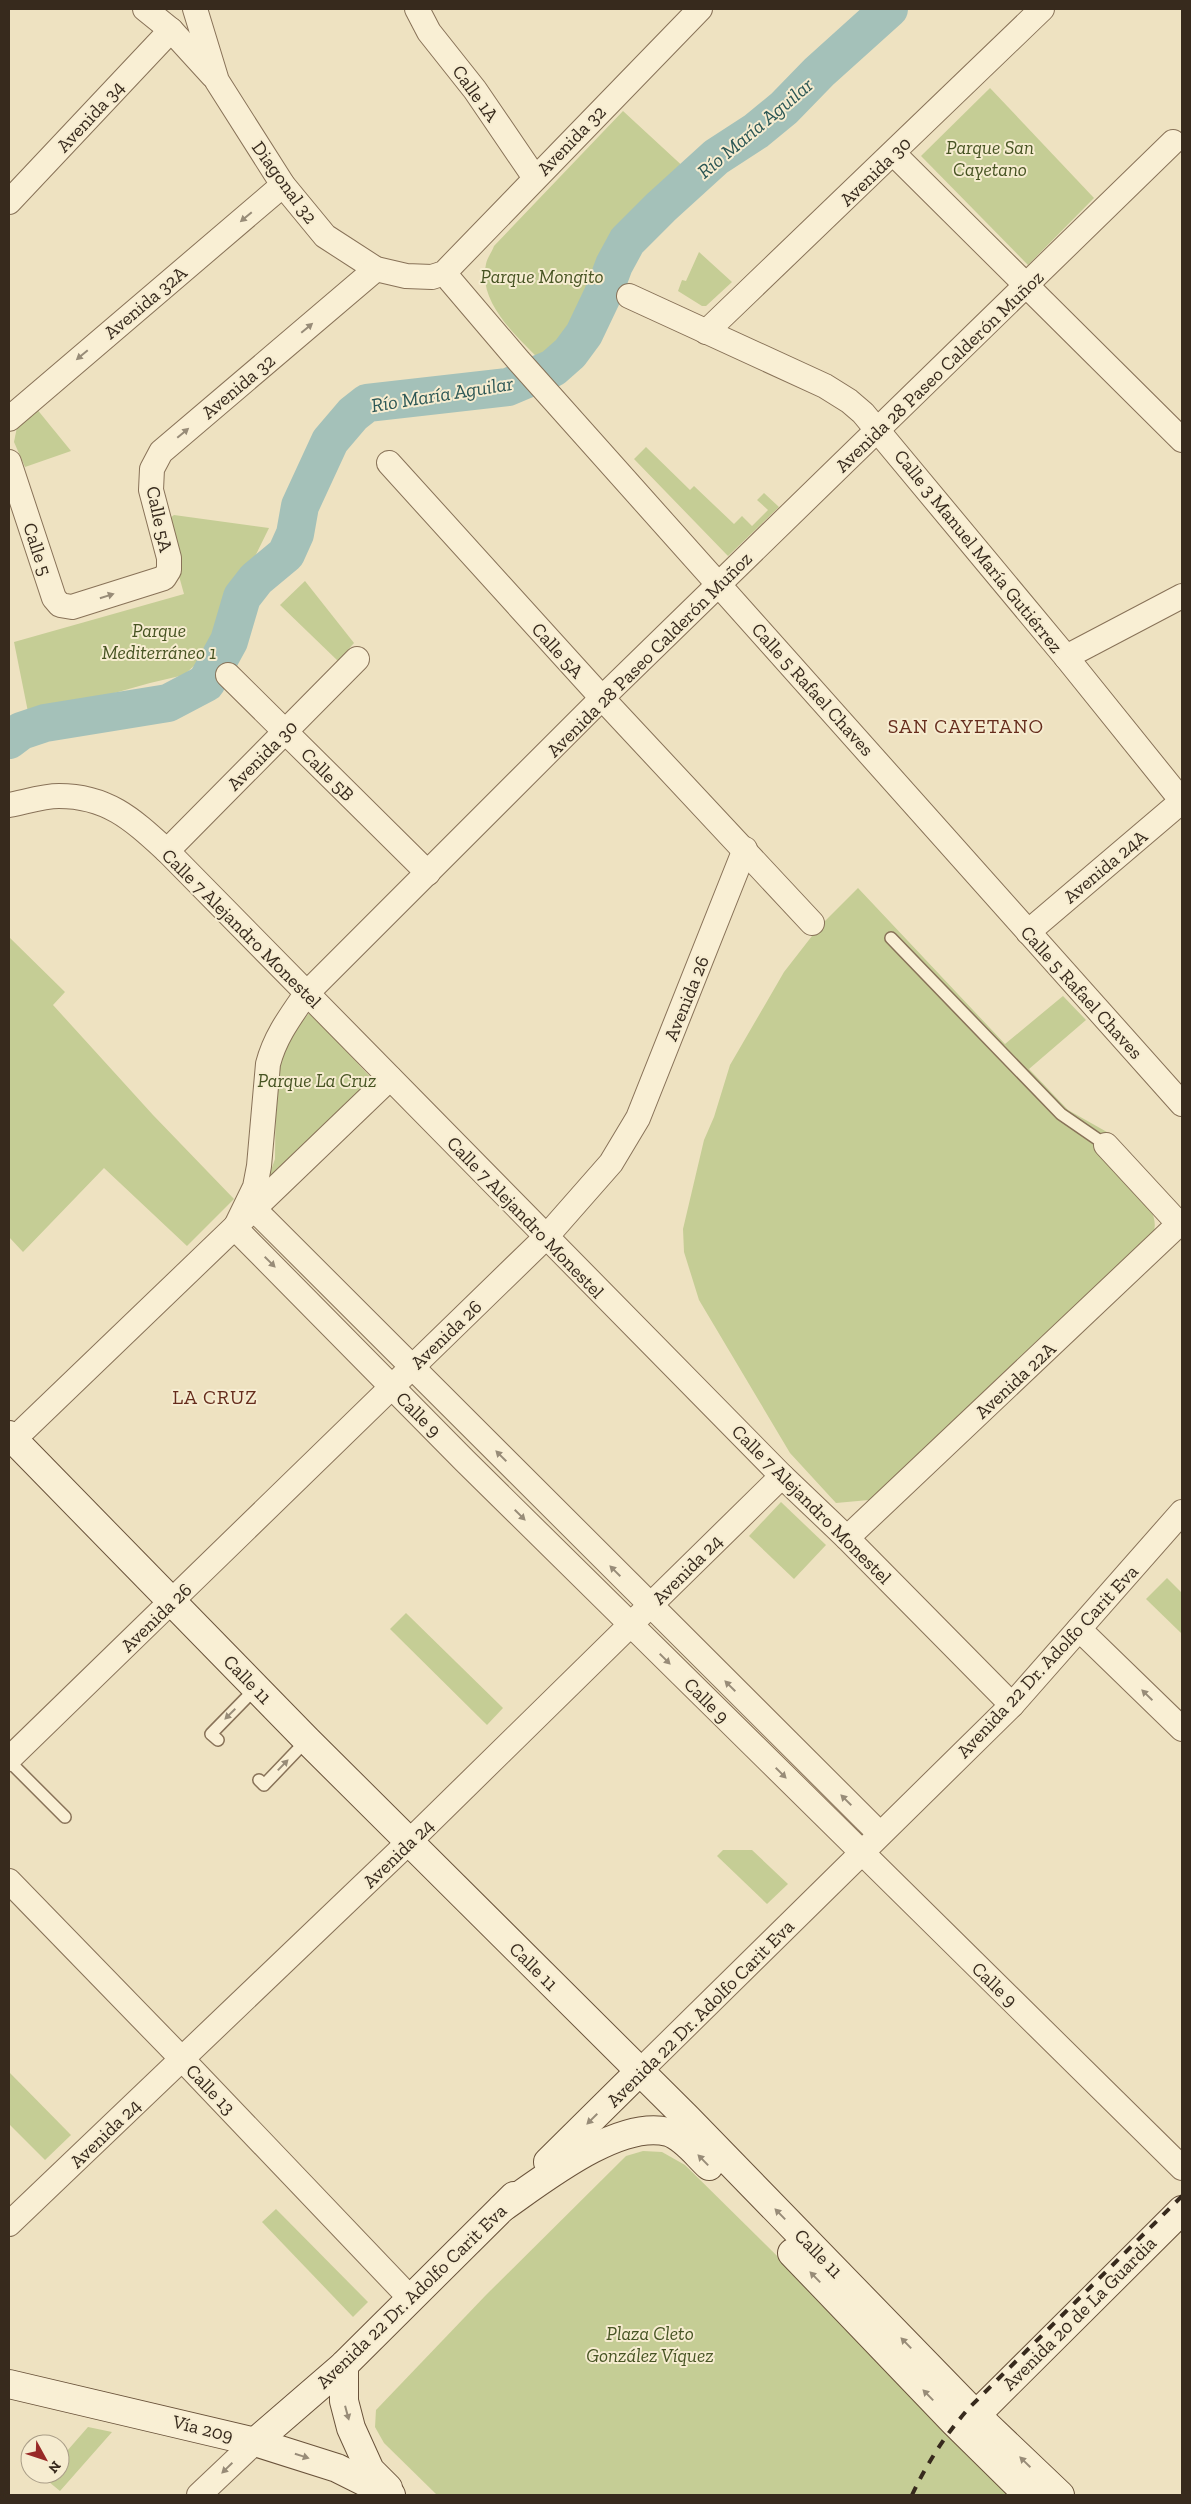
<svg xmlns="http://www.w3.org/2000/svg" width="1191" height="2504" viewBox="0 0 1191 2504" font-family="'Zilla Slab',serif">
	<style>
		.green { fill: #c5cd95 }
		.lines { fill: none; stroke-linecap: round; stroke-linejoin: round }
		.river { stroke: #a4c1b9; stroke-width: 38 }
		.lane-casing { stroke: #887258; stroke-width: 14 }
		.street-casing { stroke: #887258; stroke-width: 26 }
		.secondary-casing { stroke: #6a533b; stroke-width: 30 }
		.lane { stroke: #f9efd4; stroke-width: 11 }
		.street { stroke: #f9efd4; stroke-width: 24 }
		.secondary { stroke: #f9efd4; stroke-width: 28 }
		.rail { stroke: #372a1d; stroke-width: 4; stroke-dasharray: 9 9; stroke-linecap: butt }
		.oneway { fill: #988c78 }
		.labels { text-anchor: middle; stroke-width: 4; stroke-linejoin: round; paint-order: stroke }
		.street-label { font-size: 19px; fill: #372a1d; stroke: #f6ecd0 }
		.park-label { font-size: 19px; font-style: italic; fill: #475423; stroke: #f6ecd0 }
		.water-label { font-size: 20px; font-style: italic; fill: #2c5755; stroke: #f6ecd0 }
		.neighbourhood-label { font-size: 20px; letter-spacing: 1px; fill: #652c1c; stroke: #f6ecd0 }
	</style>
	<rect width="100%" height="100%" fill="#eee2c1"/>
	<g class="green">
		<polygon points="990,88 1094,198 1028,265 921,156"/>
		<path d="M623,111L688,171L621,238L605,265L577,331L553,358L544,364C520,339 477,304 486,264C487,258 492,252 494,246Z"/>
		<polygon points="699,252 732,282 706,306 702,306 678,291 682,280 686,281"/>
		<polygon points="36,408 71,451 25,467 14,442 18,422"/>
		<polygon points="646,447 690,490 694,486 734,524 742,516 752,526 768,510 757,500 764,493 779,507 728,556 634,459"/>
		<polygon points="174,515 269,528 242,583 218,622 208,653 184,675 150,683 29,717 14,642 184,594 164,522"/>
		<polygon points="305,581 354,643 338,661 280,605"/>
		<path d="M858,888L1005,1044L1063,996L1086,1020L1029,1069L1068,1110L1114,1136L1106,1145L1151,1209C1160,1232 1152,1237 1137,1254L869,1500L836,1503L790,1453L699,1300L684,1252L683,1229L704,1140L714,1117L730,1065L784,972L819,927Z"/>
		<polygon points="9,937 65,992 53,1005 153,1115 234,1199 187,1246 104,1168 23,1252 9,1237"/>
		<polygon points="310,1012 374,1081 264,1190 275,1159 276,1072 292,1034"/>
		<polygon points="781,1502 826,1545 794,1579 749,1536"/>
		<polygon points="1167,1578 1182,1593 1182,1634 1146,1599"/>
		<polygon points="406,1613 503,1708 487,1725 390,1629"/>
		<polygon points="723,1850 752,1850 788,1884 767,1904 717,1856"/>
		<polygon points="9,2072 71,2135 45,2160 9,2124"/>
		<polygon points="643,2151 662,2152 685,2165 1019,2495 437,2495 384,2443 375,2427 376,2410 486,2295 626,2156"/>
		<polygon points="276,2209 368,2302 353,2317 262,2222"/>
		<polygon points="88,2427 112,2432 60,2491 43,2477 46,2474 60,2474 60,2459"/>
	</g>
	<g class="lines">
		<polyline class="river" points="9,740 21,731 45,723 168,703 206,683 229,641 242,597 256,579 286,554 295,534 300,506 330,441 353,414 367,403 508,387 553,368 570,353 584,334 604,292 614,265 627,241 661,207 716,157 756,131 784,108 819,72 889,9"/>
		<g class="lane-casing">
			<g id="lane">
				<polyline points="891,938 1061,1114 1106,1145"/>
				<polyline points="218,1740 211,1734 256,1688"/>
				<polyline points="9,1761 65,1817"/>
				<polyline points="259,1780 264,1785 307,1740"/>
			</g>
		</g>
		<g class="street-casing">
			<g id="street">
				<polyline points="145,9 171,30 213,76"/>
				<polyline points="195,9 217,81 283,185 325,236 376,269 406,276 432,277 444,273 700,9"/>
				<polyline points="417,9 429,32 475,90 535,178"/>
				<path d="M1173,142L602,698L306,994C290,1017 275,1037 268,1064L259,1166L255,1187L235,1228L465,1461L1182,2168"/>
				<polyline points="894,154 1182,440"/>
				<polyline points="9,202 171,30"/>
				<polyline points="444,273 519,361 1182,1104"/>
				<polyline points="629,296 825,386 849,401 863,413 1066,657 1182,801"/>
				<polyline points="706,332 1042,9"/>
				<polyline points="9,419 283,185"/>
				<polyline points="9,462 54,598 60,605 72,607 164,578 169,570 169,558 151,490 152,469 161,452 376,269"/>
				<polyline points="389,463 602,698 812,923"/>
				<polyline points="1066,657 1182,596"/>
				<polyline points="228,675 428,873"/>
				<path d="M9,805C25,802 43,796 59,796C108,796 133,820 167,851L782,1476L847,1538L1012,1705"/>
				<polyline points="167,851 357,659"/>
				<polyline points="1028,932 1182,801"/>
				<polyline points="1106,1145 1179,1224"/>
				<polyline points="248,1203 880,1834"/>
				<polyline points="9,1444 390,1078"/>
				<polyline points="847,1538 1182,1221"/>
				<polyline points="1079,1629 1182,1729"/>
				<polyline points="9,1759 546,1237 611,1163 638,1118 745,849"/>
				<polyline points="9,1881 182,2059 411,2299"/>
				<polyline points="639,2072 1012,1705 1182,1512"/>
				<polyline points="9,2224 410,1841 782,1476"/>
				<polyline points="199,2495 255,2442"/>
			</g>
		</g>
		<g class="secondary-casing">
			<g id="secondary">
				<polyline points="9,1435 307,1740 687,2118 976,2415 1060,2495"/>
				<polyline points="548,2162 639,2072"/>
				<path d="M502,2208C541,2181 618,2119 668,2132C684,2137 697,2155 709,2166"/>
				<polyline points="792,2253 955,2423 1028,2495"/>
				<polyline points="344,2365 344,2401 351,2428 370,2470 388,2488"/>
				<polyline points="9,2384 255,2442 337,2468 391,2495"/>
				<polyline points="976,2415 1182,2210"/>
				<polyline points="255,2442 344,2365 514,2196"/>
			</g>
		</g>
		<use href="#lane" class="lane"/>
		<use href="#street" class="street"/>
		<use href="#secondary" class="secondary"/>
		<path class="rail" d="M912,2495C927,2463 946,2434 969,2408L1182,2196"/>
	</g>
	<defs><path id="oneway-solid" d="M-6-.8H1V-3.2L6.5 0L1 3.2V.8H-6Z" transform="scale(1.25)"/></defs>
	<g class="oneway">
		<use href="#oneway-solid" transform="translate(246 217) rotate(140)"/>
		<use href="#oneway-solid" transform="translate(307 328) rotate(-40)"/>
		<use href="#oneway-solid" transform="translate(82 355) rotate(140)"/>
		<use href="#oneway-solid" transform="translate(183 433) rotate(-40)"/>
		<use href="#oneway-solid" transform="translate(107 596) rotate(-18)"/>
		<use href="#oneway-solid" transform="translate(270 1262) rotate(45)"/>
		<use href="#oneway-solid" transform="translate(501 1456) rotate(-135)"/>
		<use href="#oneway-solid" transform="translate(520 1515) rotate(45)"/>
		<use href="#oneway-solid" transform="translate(615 1571) rotate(-135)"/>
		<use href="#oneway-solid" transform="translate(665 1659) rotate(45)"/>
		<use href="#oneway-solid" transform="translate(730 1686) rotate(-135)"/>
		<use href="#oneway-solid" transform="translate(1147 1695) rotate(-136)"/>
		<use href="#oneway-solid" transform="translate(230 1714) rotate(135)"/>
		<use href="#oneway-solid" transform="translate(283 1765) rotate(-46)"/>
		<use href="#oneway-solid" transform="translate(781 1773) rotate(45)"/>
		<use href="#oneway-solid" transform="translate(846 1800) rotate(-135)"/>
		<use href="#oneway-solid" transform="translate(592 2119) rotate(135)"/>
		<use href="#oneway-solid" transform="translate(703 2160) rotate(-134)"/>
		<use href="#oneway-solid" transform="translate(780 2214) rotate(-134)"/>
		<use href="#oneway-solid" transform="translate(815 2277) rotate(-134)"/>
		<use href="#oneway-solid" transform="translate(906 2343) rotate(-134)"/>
		<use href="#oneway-solid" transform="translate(928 2395) rotate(-134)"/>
		<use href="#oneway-solid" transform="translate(347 2413) rotate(75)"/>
		<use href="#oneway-solid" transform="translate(302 2456) rotate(18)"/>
		<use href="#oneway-solid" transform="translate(1025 2462) rotate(-136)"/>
		<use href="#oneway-solid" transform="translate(227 2468) rotate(136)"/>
	</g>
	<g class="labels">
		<g class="street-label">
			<text transform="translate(476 93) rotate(54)" y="7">Calle 1A</text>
			<text transform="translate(90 116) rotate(-47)" y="7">Avenida 34</text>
			<text transform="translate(571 140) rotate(-46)" y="7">Avenida 32</text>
			<text transform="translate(875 171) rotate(-44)" y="7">Avenida 30</text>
			<text transform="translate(285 182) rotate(54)" y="7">Diagonal 32</text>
			<text transform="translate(145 302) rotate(-40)" y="7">Avenida 32A</text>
			<text transform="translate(939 371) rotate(-44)" y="7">Avenida 28 Paseo Calderón Muñoz</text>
			<text transform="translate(238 386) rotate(-40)" y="7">Avenida 32</text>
			<text transform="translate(160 519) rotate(78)" y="7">Calle 5A</text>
			<text transform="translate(38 549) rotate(72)" y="7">Calle 5</text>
			<text transform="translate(979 551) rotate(51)" y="7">Calle 3 Manuel María Gutiérrez</text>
			<text transform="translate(558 650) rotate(48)" y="7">Calle 5A</text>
			<text transform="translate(649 654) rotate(-45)" y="7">Avenida 28 Paseo Calderón Muñoz</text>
			<text transform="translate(813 689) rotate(48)" y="7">Calle 5 Rafael Chaves</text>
			<text transform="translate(262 755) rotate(-45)" y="7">Avenida 30</text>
			<text transform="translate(328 774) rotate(45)" y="7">Calle 5B</text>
			<text transform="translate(1105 866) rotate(-40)" y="7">Avenida 24A</text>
			<text transform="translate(242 928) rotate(45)" y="7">Calle 7 Alejandro Monestel</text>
			<text transform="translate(1082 992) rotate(48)" y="7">Calle 5 Rafael Chaves</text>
			<text transform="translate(686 998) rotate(-68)" y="7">Avenida 26</text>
			<text transform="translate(526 1217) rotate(46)" y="7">Calle 7 Alejandro Monestel</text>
			<text transform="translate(446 1334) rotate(-44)" y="7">Avenida 26</text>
			<text transform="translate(1015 1380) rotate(-43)" y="7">Avenida 22A</text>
			<text transform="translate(419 1414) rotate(45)" y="7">Calle 9</text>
			<text transform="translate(812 1504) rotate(45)" y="7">Calle 7 Alejandro Monestel</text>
			<text transform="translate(687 1569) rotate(-45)" y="7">Avenida 24</text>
			<text transform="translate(156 1617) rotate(-44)" y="7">Avenida 26</text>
			<text transform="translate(1047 1661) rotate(-47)" y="7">Avenida 22 Dr. Adolfo Carit Eva</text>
			<text transform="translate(248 1679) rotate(46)" y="7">Calle 11</text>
			<text transform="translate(707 1700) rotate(45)" y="7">Calle 9</text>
			<text transform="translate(398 1853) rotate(-44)" y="7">Avenida 24</text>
			<text transform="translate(534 1966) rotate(45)" y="7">Calle 11</text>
			<text transform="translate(995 1984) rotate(44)" y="7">Calle 9</text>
			<text transform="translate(700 2013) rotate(-45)" y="7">Avenida 22 Dr. Adolfo Carit Eva</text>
			<text transform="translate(211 2089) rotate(46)" y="7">Calle 13</text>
			<text transform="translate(105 2133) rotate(-44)" y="7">Avenida 24</text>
			<text transform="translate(819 2253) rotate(46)" y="7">Calle 11</text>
			<text transform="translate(411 2296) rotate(-44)" y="7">Avenida 22 Dr. Adolfo Carit Eva</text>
			<text transform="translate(1079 2313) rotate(-45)" y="7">Avenida 20 de La Guardia</text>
			<text transform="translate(203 2428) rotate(14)" y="7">Vía 209</text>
		</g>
		<g class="park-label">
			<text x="990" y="154">Parque San<tspan x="990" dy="22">Cayetano</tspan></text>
			<text x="542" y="283">Parque Mongito</text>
			<text x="159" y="637">Parque<tspan x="159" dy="22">Mediterráneo 1</tspan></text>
			<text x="317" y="1087">Parque La Cruz</text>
			<text x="650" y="2340">Plaza Cleto<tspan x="650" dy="22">González Víquez</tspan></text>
		</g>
		<g class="water-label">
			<text transform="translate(755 128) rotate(-40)" y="7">Río María Aguilar</text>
			<text transform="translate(442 394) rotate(-9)" y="7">Río María Aguilar</text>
		</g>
		<g class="neighbourhood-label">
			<text x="966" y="733">SAN CAYETANO</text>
			<text x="215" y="1404">LA CRUZ</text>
		</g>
	</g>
	<rect width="1191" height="2504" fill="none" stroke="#372a1d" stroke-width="20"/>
	<g transform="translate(45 2459) rotate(130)"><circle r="24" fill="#f6ecd0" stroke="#aa9e88"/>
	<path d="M0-4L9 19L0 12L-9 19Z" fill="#982927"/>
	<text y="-8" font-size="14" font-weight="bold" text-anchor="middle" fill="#372a1d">N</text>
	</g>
</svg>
